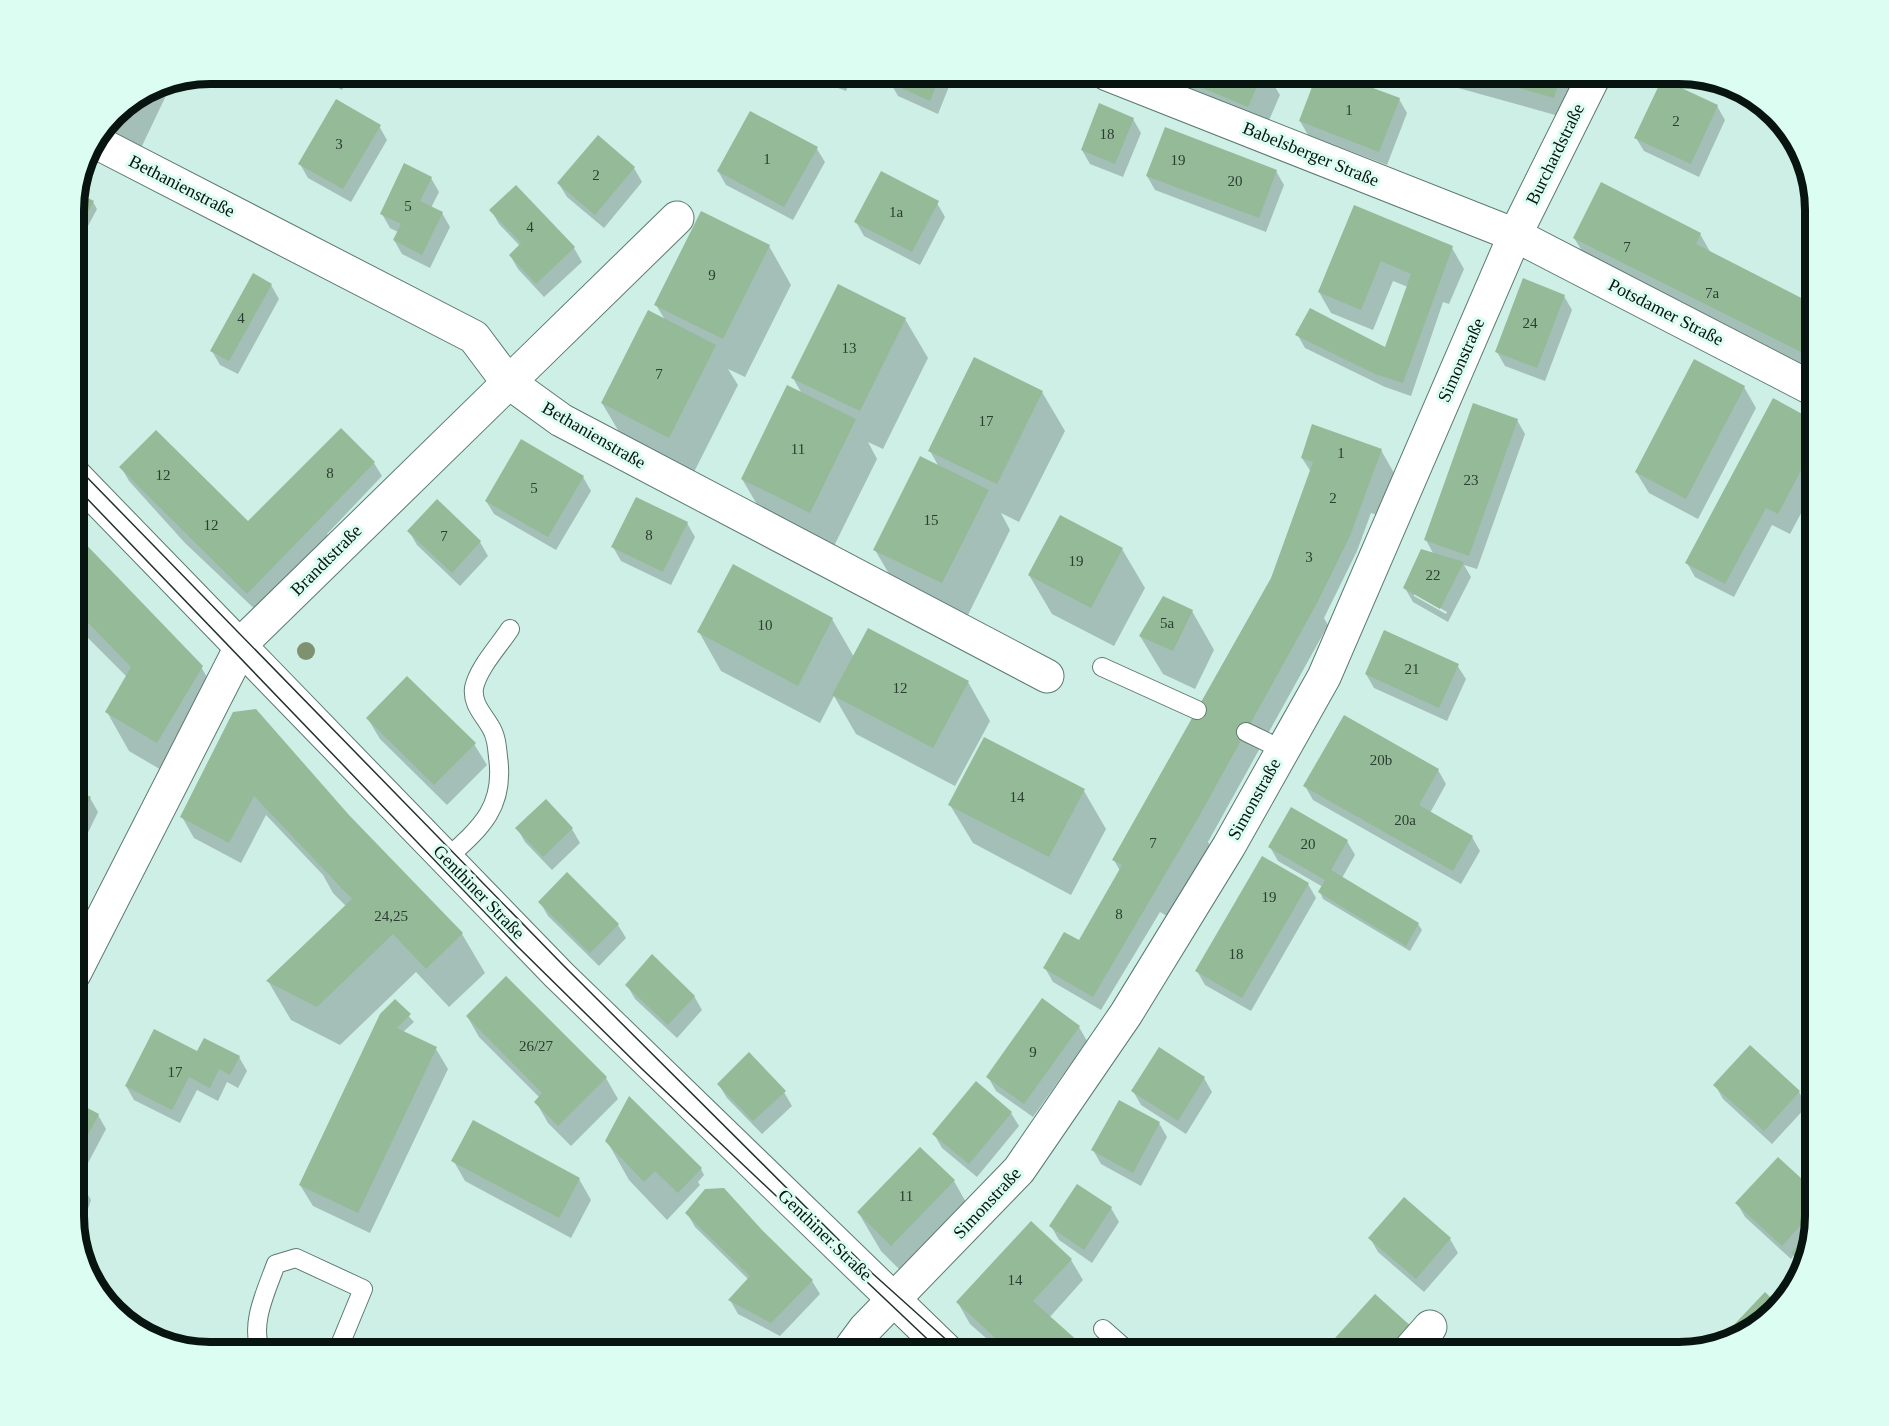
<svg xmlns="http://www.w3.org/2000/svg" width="1889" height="1426" viewBox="0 0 1889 1426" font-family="Georgia,serif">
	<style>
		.shadow { fill: #0003; fill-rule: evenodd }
		.building { fill: #95ba97 }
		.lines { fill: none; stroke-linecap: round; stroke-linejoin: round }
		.service-casing { stroke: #5c7a71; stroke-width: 20 }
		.minor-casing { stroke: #5c7a71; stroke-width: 35 }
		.secondary-casing { stroke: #5c7a71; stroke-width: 35 }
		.service { stroke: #fff; stroke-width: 18 }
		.minor { stroke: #fff; stroke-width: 33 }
		.secondary { stroke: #fff; stroke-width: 33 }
		.tram { stroke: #24332e; stroke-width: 1.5 }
		.tree { fill: #7f9270 }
		.labels { text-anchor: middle; stroke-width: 6; stroke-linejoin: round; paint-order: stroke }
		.number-label { font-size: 15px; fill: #2b3e32 }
		.street-label { font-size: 18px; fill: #081410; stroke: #dbfdf2 }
		.rim { fill: none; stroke: #081410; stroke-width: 8 }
	</style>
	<rect width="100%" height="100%" fill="#ceefe5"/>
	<g class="shadow">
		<polygon points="312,74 351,74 342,90"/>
		<polygon points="800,74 853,74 846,91"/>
		<polygon points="894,74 954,74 938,114 898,96 890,82"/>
		<polygon points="1179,74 1267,74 1280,95 1263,134 1193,104 1177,77"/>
		<polygon points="1319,74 1330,74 1399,99 1407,113 1387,165 1308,135 1300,121"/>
		<polygon points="1443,74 1578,74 1566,118 1451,86"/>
		<polygon points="173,81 141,148 103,129 120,108 158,84"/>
		<polygon points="1717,106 1725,120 1699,177 1644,151 1636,138"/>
		<polygon points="1133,119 1141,133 1123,177 1090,164 1082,150"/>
		<polygon points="379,126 387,140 351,202 308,178 300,164"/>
		<polygon points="598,137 634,168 642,182 604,228 567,197 559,184"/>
		<polygon points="817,149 825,162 793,220 726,185 718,171"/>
		<polygon points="1276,171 1284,185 1266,232 1155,190 1147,176"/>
		<polygon points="431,178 439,192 431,208 442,213 450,227 430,268 402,254 394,240 398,232 390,228 382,214"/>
		<polygon points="76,193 93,202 97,209 78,245 74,243"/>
		<polygon points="937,203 945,217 920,265 864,236 856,222"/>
		<polygon points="1355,207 1452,248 1464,269 1449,304 1443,302 1411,396 1385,387 1305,348 1297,334 1386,349 1408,287 1393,281 1373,330 1331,313 1319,292"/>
		<polygon points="491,210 574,248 582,262 544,297 518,269 510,255 520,246 499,224"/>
		<polygon points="1700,234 1712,255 1815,307 1815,373 1587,259 1574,238"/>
		<polygon points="769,246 791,285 745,377 728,369 738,385 692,476 625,442 602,403 665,320 656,305"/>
		<polygon points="271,285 279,299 238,374 220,365 212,351"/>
		<polygon points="1564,296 1572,310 1545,381 1505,366 1497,352"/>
		<polygon points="905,319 928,358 883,449 868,442 877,459 832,550 765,518 742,479 802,394 793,378"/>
		<polygon points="1744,387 1756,408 1698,519 1649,493 1636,472"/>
		<polygon points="1042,392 1065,431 1019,522 1001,513 1010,530 965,621 898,589 875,550 939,467 930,451"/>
		<polygon points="1774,400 1815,423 1815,487 1790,534 1772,525 1734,597 1695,577 1687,563"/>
		<path d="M1517,420L1525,434L1477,569L1464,565L1471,577L1448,622L1413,602L1405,588L1434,555L1426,540ZM1414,593L1447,612L1446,614L1414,596Z"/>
		<polygon points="1381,450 1403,489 1392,520 1371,513 1357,551 1324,618 1328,625 1208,842 1218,860 1182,925 1160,912 1101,1010 1053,982 1045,968 1079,942 1120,871 1114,860 1272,578 1311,472 1302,458"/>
		<polygon points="374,463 382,476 327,534 332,541 260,614 185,543 129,481 121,467 248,523"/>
		<polygon points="583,477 591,491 556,550 494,514 486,501"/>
		<polygon points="437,501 480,542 488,556 460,586 417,545 409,531"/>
		<polygon points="687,523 695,537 671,585 621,561 613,547"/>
		<polygon points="74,535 201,667 224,706 180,781 129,751 107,712 127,677 74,624"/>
		<polygon points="1122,549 1145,588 1114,646 1052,614 1029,575"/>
		<polygon points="1192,611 1214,650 1195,689 1163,674 1140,636"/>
		<polygon points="832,619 854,657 968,682 990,721 955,786 856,734 834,696 820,723 721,671 699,632"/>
		<polygon points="1457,665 1466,679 1447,721 1374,688 1366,674"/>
		<polygon points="234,713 348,816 462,934 485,973 449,1007 416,972 340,1045 291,1020 268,981 346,906 333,893 323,875 266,815 241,863 194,838 182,817"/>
		<polygon points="368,719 474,744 487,765 447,805 380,739"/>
		<polygon points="1438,770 1446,784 1430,813 1472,837 1480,851 1461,884 1313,800 1305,786"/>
		<polygon points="74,791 90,798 98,812 83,843 74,838"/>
		<polygon points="1084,791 1106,829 1071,895 973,843 950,805"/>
		<polygon points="517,828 572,829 580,843 552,870 525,842"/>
		<polygon points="1347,841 1355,855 1342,878 1418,924 1422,930 1410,951 1323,899 1320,892 1323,887 1278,861 1270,847"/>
		<polygon points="1308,884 1316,898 1251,1011 1205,985 1197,971"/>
		<polygon points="540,902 618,925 626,938 599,966 548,916"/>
		<polygon points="627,985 694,996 702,1010 677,1038 635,999"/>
		<polygon points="395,1001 414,1022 402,1033 436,1049 448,1069 370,1233 313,1206 300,1185"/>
		<polygon points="467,1016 606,1078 618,1099 571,1146 548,1123 536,1102 540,1098 479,1037"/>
		<polygon points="1079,1027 1087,1041 1033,1117 996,1091 988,1077"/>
		<polygon points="198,1053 239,1057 247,1071 238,1088 227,1082 218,1101 197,1090 180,1123 134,1100 126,1086"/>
		<polygon points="1204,1078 1212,1092 1186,1134 1141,1105 1133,1091"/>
		<polygon points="719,1085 784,1092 792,1106 762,1134 727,1098"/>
		<polygon points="1715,1085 1799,1092 1807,1106 1772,1144 1723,1099"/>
		<polygon points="74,1102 98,1115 106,1129 87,1165 74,1158"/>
		<polygon points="1011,1113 1019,1126 977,1177 942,1148 934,1134"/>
		<polygon points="1159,1123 1167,1137 1141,1186 1101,1164 1093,1150"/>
		<polygon points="607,1141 701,1169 704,1175 698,1182 700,1185 667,1220 629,1180"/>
		<polygon points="1778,1159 1815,1193 1815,1217 1799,1264 1794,1255 1791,1259 1745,1217 1737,1203"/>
		<polygon points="453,1160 579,1179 591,1200 571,1238 465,1181"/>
		<polygon points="954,1181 976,1220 914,1284 881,1251 858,1212"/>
		<polygon points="74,1183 83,1186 91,1200 78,1240 74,1225"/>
		<polygon points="1111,1208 1119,1222 1092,1263 1059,1240 1051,1226"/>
		<polygon points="687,1213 761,1232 812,1281 820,1294 780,1336 738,1314 730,1300 749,1280 695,1227"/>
		<polygon points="1370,1238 1450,1239 1458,1253 1424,1292 1378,1252"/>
		<polygon points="1071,1260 1083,1280 1049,1318 1087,1352 1002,1352 970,1324 958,1303"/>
		<polygon points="1765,1294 1778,1307 1734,1340 1730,1332"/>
		<polygon points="1337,1338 1411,1352 1345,1352"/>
	</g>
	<g class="building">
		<polygon points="892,74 941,74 930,101 888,82"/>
		<polygon points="1177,74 1262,74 1248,107 1176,77"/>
		<polygon points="1317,74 1335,74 1400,98 1379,152 1299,121"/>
		<polygon points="1470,74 1561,74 1554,98"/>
		<polygon points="1662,79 1718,105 1691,164 1634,138"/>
		<polygon points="336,99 381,125 343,189 298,164"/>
		<polygon points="1099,103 1134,118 1115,164 1081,150"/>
		<polygon points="750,111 818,147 784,207 717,171"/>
		<polygon points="1165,127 1277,170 1259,218 1146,176"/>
		<polygon points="598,135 635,167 595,215 557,183"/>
		<polygon points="404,163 432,177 420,201 443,212 422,255 393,240 401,224 380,214"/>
		<polygon points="881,171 939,201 912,252 854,222"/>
		<polygon points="1601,182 1701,233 1696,244 1815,305 1815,359 1573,238"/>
		<polygon points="516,185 575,247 536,284 509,255 521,243 489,210"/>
		<polygon points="76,192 94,201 74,240 74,201"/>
		<polygon points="1354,205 1453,246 1403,383 1375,374 1295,335 1310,308 1385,347 1411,274 1381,261 1361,310 1318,292"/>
		<polygon points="701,211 770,245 723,339 654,305"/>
		<polygon points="253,273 272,284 229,361 210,351"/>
		<polygon points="1523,278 1565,295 1537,368 1495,352"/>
		<polygon points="838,284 906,318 860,411 791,378"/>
		<polygon points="648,310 716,345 669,438 601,403"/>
		<polygon points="974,357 1043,391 997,484 928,451"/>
		<polygon points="1694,359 1745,386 1686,499 1635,472"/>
		<polygon points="787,385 856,419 810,513 741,479"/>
		<polygon points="1773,398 1815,421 1815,444 1778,514 1766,508 1725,584 1685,563"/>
		<polygon points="1473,403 1518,419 1469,556 1424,540"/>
		<polygon points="1312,424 1382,449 1350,536 1317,603 1197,820 1093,997 1043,968 1064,932 1079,940 1122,865 1112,860 1271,578 1313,462 1301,458"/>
		<polygon points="341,428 375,462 247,594 119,467 156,430 248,521"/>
		<polygon points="521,439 584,476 548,537 485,501"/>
		<polygon points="920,456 989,490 942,583 873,550"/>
		<polygon points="636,497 688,522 663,572 611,547"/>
		<polygon points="437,499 481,541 452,573 407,531"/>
		<polygon points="1060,515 1123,548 1091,608 1028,575"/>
		<polygon points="74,532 203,666 157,743 105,712 131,667 74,608"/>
		<polygon points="1421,549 1464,562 1440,609 1403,588"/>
		<polygon points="733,564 833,618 798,686 697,632"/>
		<polygon points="1163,596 1193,610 1173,651 1139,636"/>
		<polygon points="868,628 969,681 933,748 832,695"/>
		<polygon points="1384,630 1459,664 1439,708 1365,674"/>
		<polygon points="407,676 476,743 434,785 366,718"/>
		<polygon points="256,709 349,815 463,933 426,969 393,934 317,1007 266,981 352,899 254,796 229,843 180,817 233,712"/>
		<polygon points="1344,715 1439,769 1419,805 1473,836 1453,871 1303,786"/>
		<polygon points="984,737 1085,789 1049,857 948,805"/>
		<polygon points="74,789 91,797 74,832"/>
		<polygon points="546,799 573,828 543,857 515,828"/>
		<polygon points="1291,807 1348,840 1331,870 1419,923 1406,946 1318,892 1325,880 1268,847"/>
		<polygon points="1262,856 1309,883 1242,998 1195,971"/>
		<polygon points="567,872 619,924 590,953 538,902"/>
		<polygon points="652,954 695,996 668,1025 625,985"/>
		<polygon points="506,976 607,1077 558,1126 534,1102 542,1093 466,1016"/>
		<polygon points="1042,998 1080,1026 1024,1104 986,1077"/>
		<polygon points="395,999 411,1014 397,1028 437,1047 358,1213 299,1185 380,1014"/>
		<polygon points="154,1029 197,1051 204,1038 240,1056 230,1075 219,1069 210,1088 189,1077 172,1110 125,1086"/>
		<polygon points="1750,1045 1800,1091 1764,1131 1713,1085"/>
		<polygon points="1159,1047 1205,1077 1178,1121 1131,1091"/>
		<polygon points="749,1052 786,1091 753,1121 717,1084"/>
		<polygon points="976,1081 1012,1112 969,1164 932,1134"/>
		<polygon points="629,1096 702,1168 678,1193 655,1171 644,1182 605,1141"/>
		<polygon points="1119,1100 1160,1122 1133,1173 1091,1150"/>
		<polygon points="74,1101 99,1114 79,1152 74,1149"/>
		<polygon points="473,1120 580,1178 559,1218 451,1161"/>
		<polygon points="920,1147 955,1180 891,1246 857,1212"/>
		<polygon points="1778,1157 1815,1191 1815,1209 1782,1246 1735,1203"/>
		<polygon points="74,1181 84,1185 74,1214"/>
		<polygon points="1077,1184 1112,1207 1084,1250 1049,1226"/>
		<polygon points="724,1188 762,1230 813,1280 771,1323 728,1300 750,1276 685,1213 705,1189"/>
		<polygon points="1404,1197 1451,1238 1416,1279 1368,1238"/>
		<polygon points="1031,1221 1072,1259 1033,1301 1090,1352 1011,1352 956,1302"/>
		<polygon points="1810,1233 1808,1238 1800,1262 1791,1253"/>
		<polygon points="1765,1292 1779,1306 1736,1339 1728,1331"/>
		<polygon points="1375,1294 1413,1328 1391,1352 1351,1352 1335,1338"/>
	</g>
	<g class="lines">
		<g class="service-casing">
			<g id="service">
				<polyline points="1102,667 1197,710"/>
				<polyline points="1246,732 1281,749"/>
				<path d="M447,858C482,827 505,806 498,757C497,746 496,735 490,726C483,714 472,704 474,688C478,668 499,646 510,629"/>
				<polyline points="1103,1329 1129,1352"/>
				<path d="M262,1352C248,1327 267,1289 276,1264L296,1258L363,1289L337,1352"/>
			</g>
		</g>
		<g class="minor-casing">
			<g id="minor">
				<polyline points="1107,74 1515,235 1815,390"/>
				<polyline points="94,141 474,337 507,381 561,420 1047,676"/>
				<polyline points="74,974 244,641 677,218"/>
				<polyline points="848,1352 865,1329 1019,1170 1126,1014 1229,846 1324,677 1515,235 1595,74"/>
				<polyline points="1408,1352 1430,1327"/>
			</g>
		</g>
		<g class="secondary-casing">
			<polyline id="secondary" points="74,475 559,975 948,1352"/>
		</g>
		<use href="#service" class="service"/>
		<use href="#minor" class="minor"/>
		<use href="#secondary" class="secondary"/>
		<g class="tram">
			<polyline points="74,464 563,965 872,1273 960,1352"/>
			<polyline points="74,485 517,946 641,1068 941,1352"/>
		</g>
	</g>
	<circle class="tree" cx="306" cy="651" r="9"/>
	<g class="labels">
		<g class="number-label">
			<text x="1349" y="115">1</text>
			<text x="1676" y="126">2</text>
			<text x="1107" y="139">18</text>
			<text x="339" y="149">3</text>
			<text x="767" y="164">1</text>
			<text x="1178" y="165">19</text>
			<text x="596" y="180">2</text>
			<text x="1235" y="186">20</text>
			<text x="408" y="211">5</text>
			<text x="896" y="217">1a</text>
			<text x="530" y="232">4</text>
			<text x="1627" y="252">7</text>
			<text x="712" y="280">9</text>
			<text x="1712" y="298">7a</text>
			<text x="241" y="323">4</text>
			<text x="1530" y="328">24</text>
			<text x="849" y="353">13</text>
			<text x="659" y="379">7</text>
			<text x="986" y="426">17</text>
			<text x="798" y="454">11</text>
			<text x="1341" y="458">1</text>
			<text x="330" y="478">8</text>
			<text x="163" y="480">12</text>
			<text x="1471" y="485">23</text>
			<text x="534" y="493">5</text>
			<text x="1333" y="503">2</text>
			<text x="931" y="525">15</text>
			<text x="211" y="530">12</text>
			<text x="649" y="540">8</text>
			<text x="444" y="541">7</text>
			<text x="1309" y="562">3</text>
			<text x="1076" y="566">19</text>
			<text x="1433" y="580">22</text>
			<text x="1167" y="628">5a</text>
			<text x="765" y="630">10</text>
			<text x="1412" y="674">21</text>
			<text x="900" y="693">12</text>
			<text x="1381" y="765">20b</text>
			<text x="1017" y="802">14</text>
			<text x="1405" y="825">20a</text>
			<text x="1153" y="848">7</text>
			<text x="1308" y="849">20</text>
			<text x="1269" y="902">19</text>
			<text x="1119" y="919">8</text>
			<text x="391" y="921">24,25</text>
			<text x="1236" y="959">18</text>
			<text x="536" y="1051">26/27</text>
			<text x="1033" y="1057">9</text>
			<text x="175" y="1077">17</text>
			<text x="906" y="1201">11</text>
			<text x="1015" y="1285">14</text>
		</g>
		<g class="street-label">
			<text transform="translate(1311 154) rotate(22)" y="6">Babelsberger Straße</text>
			<text transform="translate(1555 154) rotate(-64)" y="6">Burchardstraße</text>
			<text transform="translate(182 186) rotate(27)" y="6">Bethanienstraße</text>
			<text transform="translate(1666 312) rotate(27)" y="6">Potsdamer Straße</text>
			<text transform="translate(1461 360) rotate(-66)" y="6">Simonstraße</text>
			<text transform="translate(594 435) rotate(30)" y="6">Bethanienstraße</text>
			<text transform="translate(326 560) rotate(-45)" y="6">Brandtstraße</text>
			<text transform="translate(1254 799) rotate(-61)" y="6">Simonstraße</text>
			<text transform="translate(479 892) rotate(46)" y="6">Genthiner Straße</text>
			<text transform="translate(987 1203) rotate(-47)" y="6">Simonstraße</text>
			<text transform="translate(825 1235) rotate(44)" y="6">Genthiner Straße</text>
		</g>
	</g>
	<path d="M0 0H1889V1426H0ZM210 84H1679A126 126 0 0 1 1805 210V1216A126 126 0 0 1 1679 1342H210A126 126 0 0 1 84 1216V210A126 126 0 0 1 210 84Z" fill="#dbfdf2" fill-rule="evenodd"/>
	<path class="rim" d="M210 84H1679A126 126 0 0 1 1805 210V1216A126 126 0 0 1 1679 1342H210A126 126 0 0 1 84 1216V210A126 126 0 0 1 210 84Z"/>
</svg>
